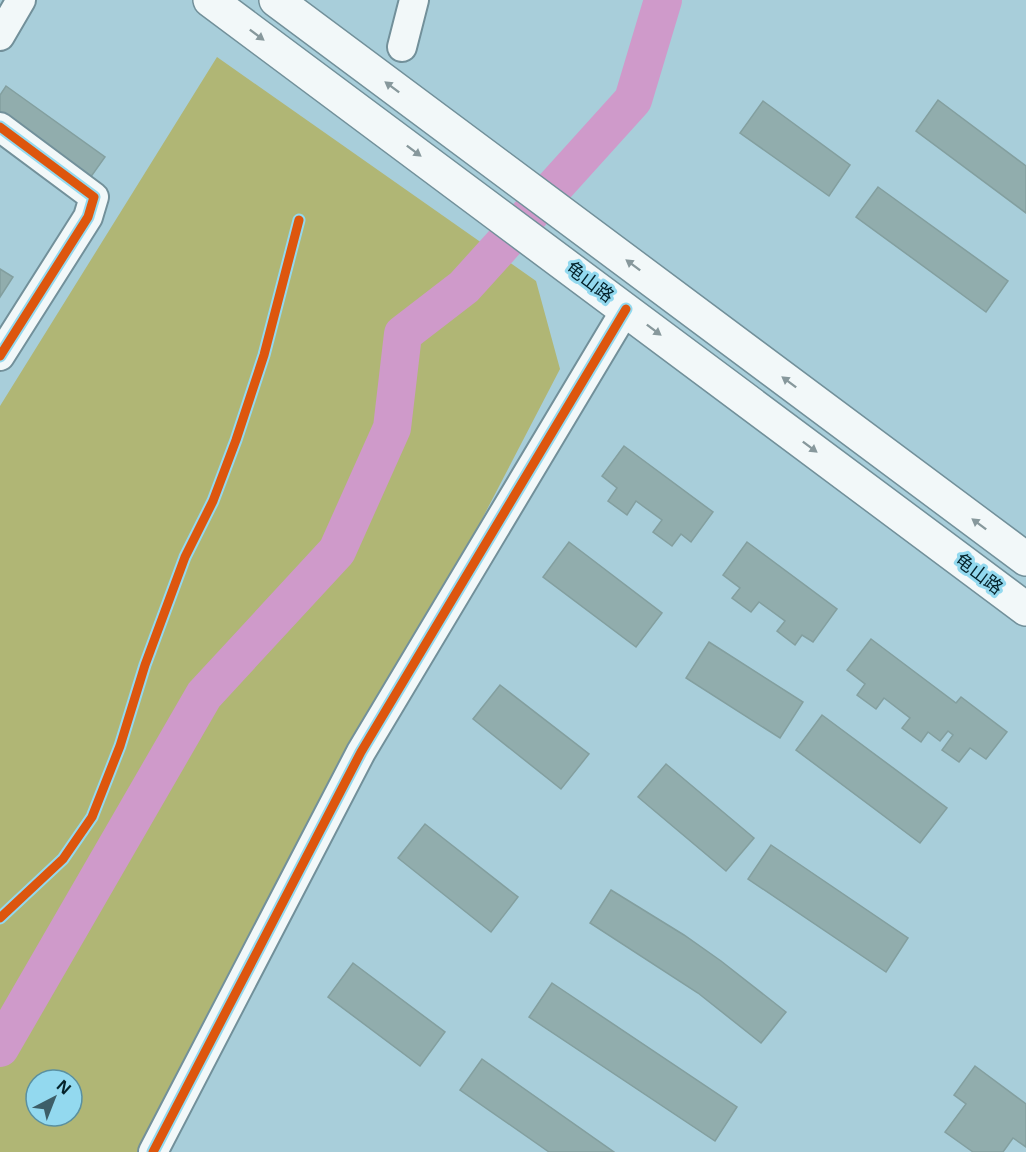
<svg xmlns="http://www.w3.org/2000/svg" width="1026" height="1152" viewBox="0 0 1026 1152" font-family="'Noto Sans','Noto Sans SC',sans-serif">
	<style>
		.green { fill: #b0b675; fill-rule: evenodd }
		.lines { fill: none; stroke-linecap: round; stroke-linejoin: round }
		.river { stroke: #cf9aca; stroke-width: 38 }
		.building { fill: #91adad; stroke: #839f9f; stroke-width: 1.5 }
		.minor-casing { stroke: #72909a; stroke-width: 32 }
		.major-casing { stroke: #72909a; stroke-width: 36 }
		.minor { stroke: #f2f8f9; stroke-width: 28 }
		.major { stroke: #f2f8f9; stroke-width: 33 }
		.cycleway-casing { stroke: #93d9ef; stroke-width: 13 }
		.cycleway { stroke: #dd560e; stroke-width: 9 }
		.oneway { fill: #87989c }
		.labels { text-anchor: middle; stroke-width: 6; stroke-linejoin: round; paint-order: stroke }
		.street-label { font-size: 18px; fill: #04222a; stroke: #93d9ef }
	</style>
	<rect width="100%" height="100%" fill="#a8ceda"/>
	<path class="green" d="M217,57L536,281L560,369L153,1152H0V406ZM36,1080H72V1116H36Z"/>
	<g class="lines">
		<polyline class="river" points="0,1048 204,695 337,551 392,428 403,334 464,287 633,100 663,0"/>
	</g>
	<g class="building">
		<polygon points="6,86 105,157 85,185 0,123 0,95"/>
		<polygon points="938,100 1026,166 1026,213 916,131"/>
		<polygon points="763,101 850,165 829,196 740,133"/>
		<polygon points="878,187 1008,281 986,312 856,217"/>
		<polygon points="0,269 13,277 0,297"/>
		<polygon points="624,446 713,512 691,542 681,534 672,546 653,532 662,520 636,501 627,515 608,501 617,488 602,476"/>
		<polygon points="569,542 662,613 636,647 543,577"/>
		<polygon points="747,542 837,609 813,642 802,635 795,645 777,631 785,621 759,602 751,612 732,598 740,588 723,575"/>
		<polygon points="871,639 956,703 961,697 1007,732 986,759 970,748 959,762 942,750 953,735 948,731 940,741 928,732 921,742 902,728 910,718 884,698 876,709 857,695 865,684 847,670"/>
		<polygon points="709,642 803,702 780,738 686,678"/>
		<polygon points="500,685 589,754 561,789 473,719"/>
		<polygon points="822,715 947,808 920,843 796,750"/>
		<polygon points="666,764 754,838 726,871 638,797"/>
		<polygon points="425,824 518,897 491,932 398,858"/>
		<polygon points="771,845 908,938 886,972 748,879"/>
		<polygon points="611,890 684,935 721,961 786,1012 761,1043 698,993 590,923"/>
		<polygon points="353,963 445,1032 420,1066 328,997"/>
		<polygon points="552,983 737,1107 715,1141 529,1017"/>
		<polygon points="482,1059 614,1152 549,1152 460,1090"/>
		<polygon points="975,1066 1026,1104 1026,1147 1013,1138 1003,1152 973,1152 945,1132 966,1104 954,1095"/>
	</g>
	<g class="lines">
		<g class="minor-casing">
			<g id="minor">
				<polyline points="0,36 21,0"/>
				<polyline points="402,47 414,0"/>
				<polyline points="0,127 94,197 88,217 0,356"/>
				<polyline points="153,1152 361,752 626,309"/>
			</g>
		</g>
		<g class="major-casing">
			<g id="major">
				<polyline points="210,0 1026,609"/>
				<polyline points="276,0 1026,559"/>
			</g>
		</g>
		<use href="#minor" class="minor"/>
		<use href="#major" class="major"/>
		<g class="cycleway-casing">
			<g id="cycleway">
				<polyline points="0,127 94,197 88,217 0,356"/>
				<polyline points="0,918 63,859 92,817 120,746 145,665 185,557 213,501 236,440 264,355 299,220"/>
				<polyline points="153,1152 361,752 626,309"/>
			</g>
		</g>
		<use href="#cycleway" class="cycleway"/>
	</g>
	<defs><path id="oneway-solid" d="M-6-.8H1V-3.2L6.5 0L1 3.2V.8H-6Z" transform="scale(1.5)"/></defs>
	<g class="oneway">
		<use href="#oneway-solid" transform="translate(257 35) rotate(37)"/>
		<use href="#oneway-solid" transform="translate(392 87) rotate(-143)"/>
		<use href="#oneway-solid" transform="translate(414 151) rotate(37)"/>
		<use href="#oneway-solid" transform="translate(633 265) rotate(-143)"/>
		<use href="#oneway-solid" transform="translate(654 330) rotate(37)"/>
		<use href="#oneway-solid" transform="translate(789 382) rotate(-143)"/>
		<use href="#oneway-solid" transform="translate(810 447) rotate(37)"/>
		<use href="#oneway-solid" transform="translate(979 524) rotate(-143)"/>
	</g>
	<g class="labels">
		<g class="street-label">
			<text transform="translate(590 282) rotate(37)" y="6">龟山路</text>
			<text transform="translate(979 574) rotate(37)" y="6">龟山路</text>
		</g>
	</g>
	<g transform="translate(54 1098) rotate(42)"><circle r="28" fill="#93d9ef" stroke="#5a90a0" stroke-width="1.5"/>
	<path d="M0-4.5L10 22L0 15L-10 22Z" fill="#3d5e68"/>
	<text y="-9" font-size="16" font-weight="bold" text-anchor="middle" fill="#04222a">N</text>
	</g>
</svg>
